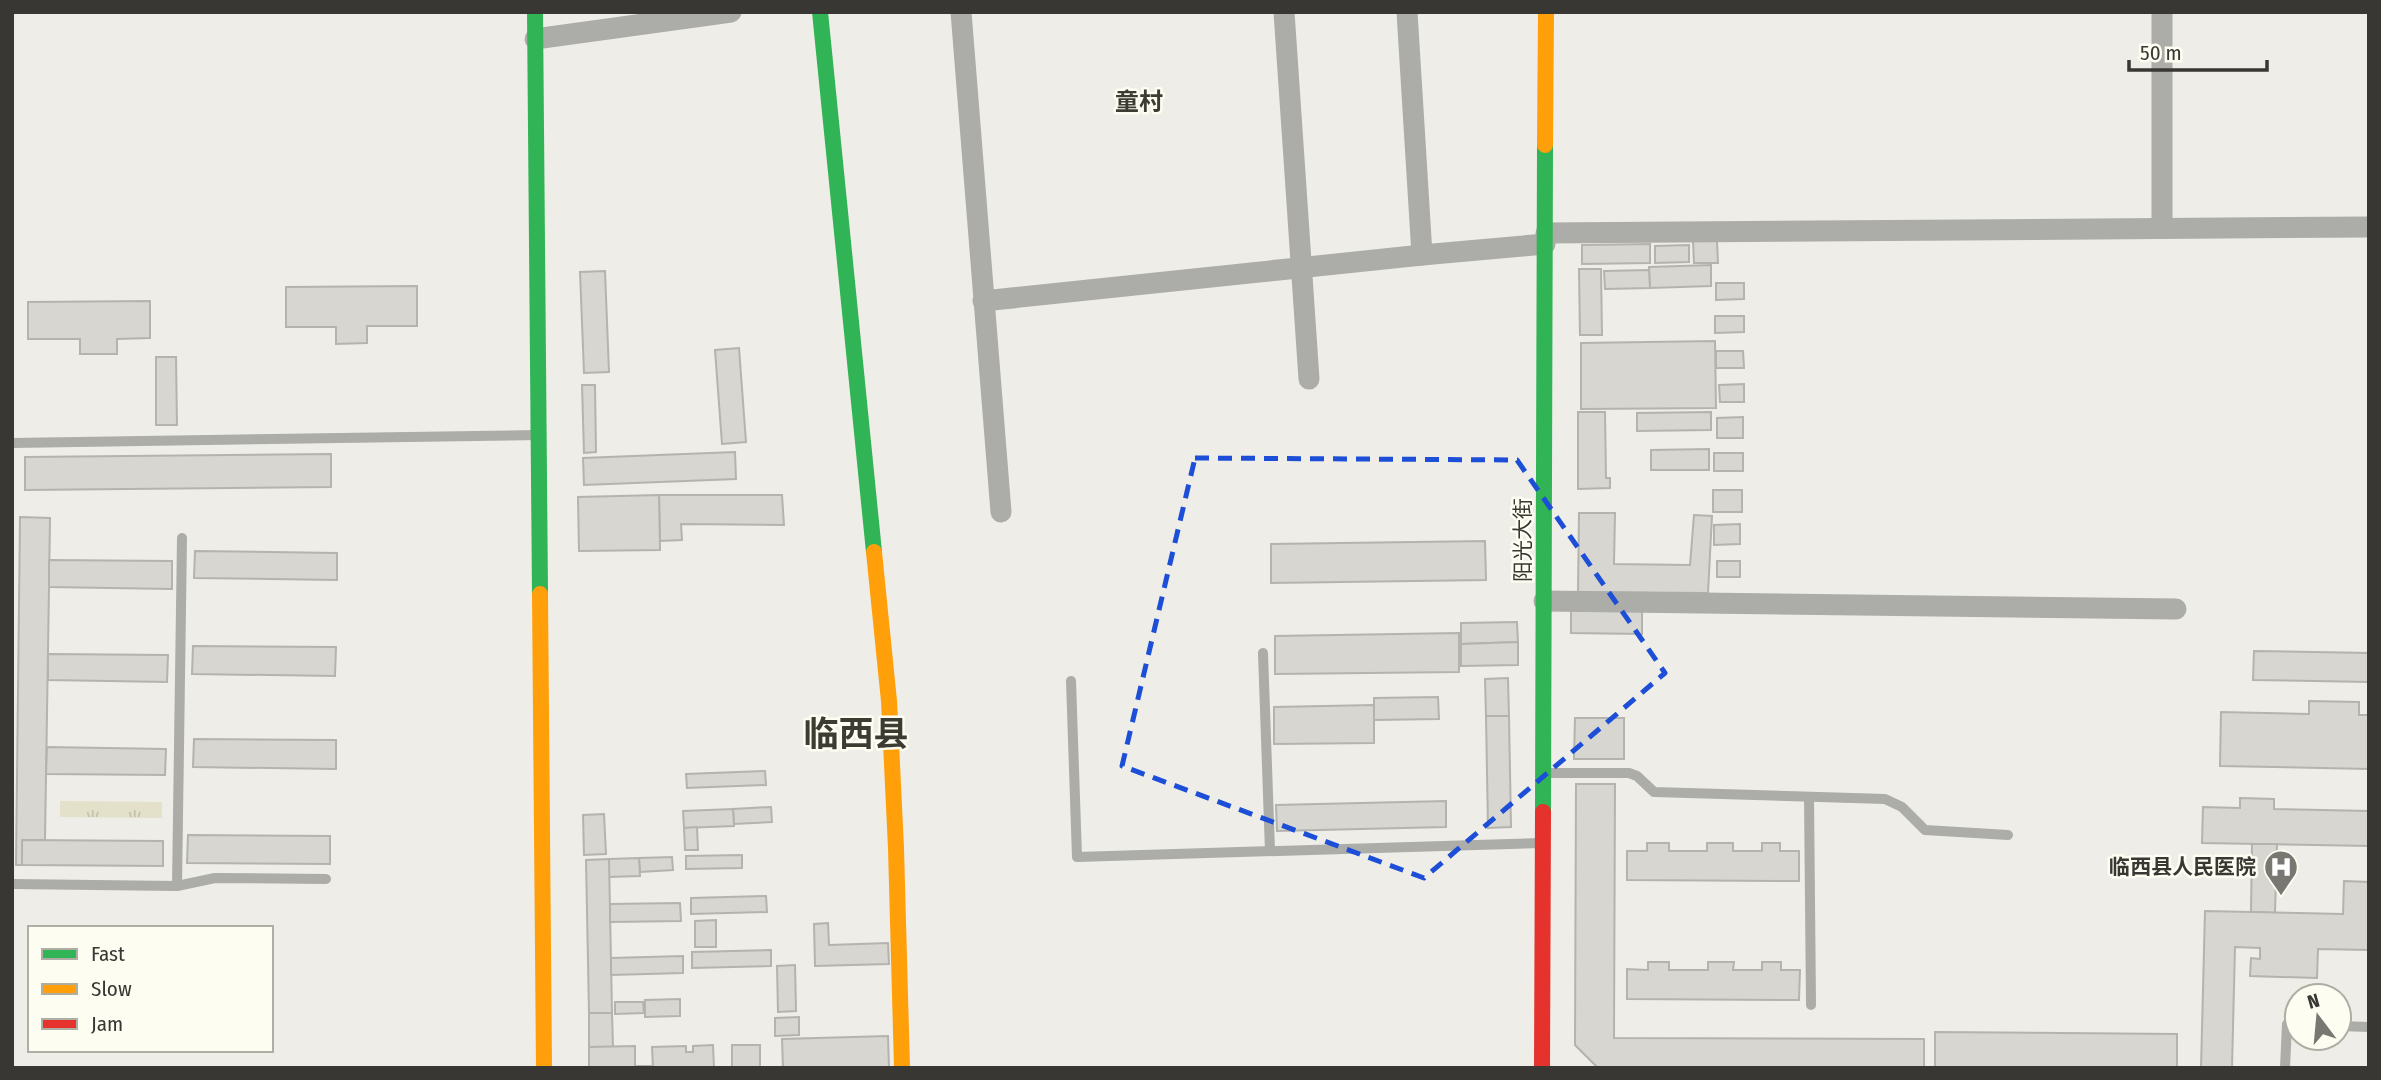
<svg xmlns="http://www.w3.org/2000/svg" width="2381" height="1080" viewBox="0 0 2381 1080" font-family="'Fira Sans Condensed','Noto Sans SC',sans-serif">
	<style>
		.grass { fill: url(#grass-tufts) }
		.building { fill: #d7d6d1; stroke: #b4b3ae; stroke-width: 2 }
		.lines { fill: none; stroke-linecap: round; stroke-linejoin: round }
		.lane { stroke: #acaca8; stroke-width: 10 }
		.street { stroke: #acaca8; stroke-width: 21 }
		.fast { stroke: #30b455; stroke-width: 16 }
		.slow { stroke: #ff9f0a; stroke-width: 16 }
		.jam { stroke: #e5322d; stroke-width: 16 }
		.marked { fill: none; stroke: #1d4ed8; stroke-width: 5; stroke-dasharray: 14 9; stroke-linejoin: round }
		.labels { text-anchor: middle; stroke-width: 5; stroke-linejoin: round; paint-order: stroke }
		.street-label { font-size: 21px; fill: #383733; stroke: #fefdf1 }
		.poi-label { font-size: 21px; font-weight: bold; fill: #383733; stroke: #fefdf1; text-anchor: end }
		.quarter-label { font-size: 24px; font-weight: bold; fill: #3d3c33; stroke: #fefdf1 }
		.town-label { font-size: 35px; font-weight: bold; fill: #3d3c33; stroke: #fefdf1 }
	</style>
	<defs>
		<pattern id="grass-tufts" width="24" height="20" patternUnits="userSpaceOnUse" patternTransform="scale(1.75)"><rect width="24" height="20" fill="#e3e1c9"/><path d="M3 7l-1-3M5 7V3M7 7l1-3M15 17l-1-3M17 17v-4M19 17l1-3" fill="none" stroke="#c4c2ad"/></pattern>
	</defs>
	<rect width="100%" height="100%" fill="#eeede7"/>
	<polygon class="grass" points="60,801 162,802 162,818 60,817"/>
	<g class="building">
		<polygon points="1693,241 1717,241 1718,263 1694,263"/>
		<polygon points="1650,244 1650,263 1582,264 1582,245"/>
		<polygon points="1689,245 1689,262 1655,263 1655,246"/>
		<polygon points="1711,265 1711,286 1650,288 1649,267"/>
		<polygon points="1579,269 1601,269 1602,335 1580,335"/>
		<polygon points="1649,270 1650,288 1605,289 1604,271"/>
		<polygon points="605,271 609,372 584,373 580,272"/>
		<polygon points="1716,283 1744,283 1744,299 1716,300"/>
		<polygon points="417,286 417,326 367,326 367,343 336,344 336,327 286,327 286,287"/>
		<polygon points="150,301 150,338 117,339 117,354 80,354 80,339 28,339 28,302"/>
		<polygon points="1715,316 1744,316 1744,332 1715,333"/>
		<polygon points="1715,341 1716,408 1581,409 1581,343"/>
		<polygon points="739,348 746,442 722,444 715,350"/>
		<polygon points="1716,351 1743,351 1744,368 1716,368"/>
		<polygon points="156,357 176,357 177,425 156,425"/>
		<polygon points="1744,384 1744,402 1720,402 1719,385"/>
		<polygon points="582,385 595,385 596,452 584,453"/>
		<polygon points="1578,412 1605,412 1606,478 1610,478 1610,488 1578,489"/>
		<polygon points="1711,412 1711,430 1637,431 1637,413"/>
		<polygon points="1743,417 1743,438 1717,438 1717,418"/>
		<polygon points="1709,449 1709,470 1651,470 1651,450"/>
		<polygon points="735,452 736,479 584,485 583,458"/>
		<rect x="1714" y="453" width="29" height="18"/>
		<polygon points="331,454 331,487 25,490 25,457"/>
		<rect x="1713" y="490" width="29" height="22"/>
		<polygon points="659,495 782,495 784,525 681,524 682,540 660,541"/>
		<polygon points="659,495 660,550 579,551 578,497"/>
		<polygon points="1579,513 1615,513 1614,564 1690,565 1694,515 1712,516 1708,593 1578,592"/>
		<polygon points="20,517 50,518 49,587 45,840 22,840 22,865 16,865"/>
		<polygon points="1740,524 1740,544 1714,545 1714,525"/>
		<polygon points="1485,541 1486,580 1271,583 1271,544"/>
		<polygon points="195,551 337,553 337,580 194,578"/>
		<polygon points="49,560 172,561 172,589 49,587"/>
		<rect x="1717" y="561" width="23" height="16"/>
		<polygon points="1571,609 1642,610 1642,634 1571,633"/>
		<polygon points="1517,622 1518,642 1461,644 1461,623"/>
		<polygon points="1459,633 1459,672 1275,674 1275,636"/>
		<polygon points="1518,642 1518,665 1461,666 1461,644"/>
		<polygon points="193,646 336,647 335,676 192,674"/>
		<polygon points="2254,651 2369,653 2369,682 2253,680"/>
		<polygon points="48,654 168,655 167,682 48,680"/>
		<polygon points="1508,678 1509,716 1486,716 1485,679"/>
		<polygon points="1438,697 1439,719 1374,720 1374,698"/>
		<polygon points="2309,701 2359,702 2359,715 2369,715 2369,769 2220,766 2221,712 2309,714"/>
		<polygon points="1374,705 1374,743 1274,744 1274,707"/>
		<polygon points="1486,716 1509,716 1511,827 1488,828"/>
		<polygon points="1575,718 1624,718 1624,759 1574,759"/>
		<polygon points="194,739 336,740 336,769 193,767"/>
		<polygon points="47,747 166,749 165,775 46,774"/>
		<polygon points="765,771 766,785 687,788 686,774"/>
		<polygon points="1576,784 1615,784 1614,1038 1924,1039 1924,1068 1598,1068 1575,1045"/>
		<polygon points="2240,798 2274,799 2274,809 2369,811 2369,846 2202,843 2203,807 2240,808"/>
		<polygon points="1446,801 1446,827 1277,831 1276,805"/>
		<polygon points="771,807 772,822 734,824 733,809"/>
		<polygon points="733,809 734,826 684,828 683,811"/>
		<polygon points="604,814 606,854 584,855 583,815"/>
		<polygon points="697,827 698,850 685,850 684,828"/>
		<polygon points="188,835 330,836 330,864 187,863"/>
		<polygon points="22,840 163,841 163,866 22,865"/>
		<polygon points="1647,843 1669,843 1669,851 1707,851 1707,843 1733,843 1733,851 1762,851 1762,843 1780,843 1780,851 1799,851 1799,881 1627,880 1627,851 1647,851"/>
		<polygon points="2252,844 2277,844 2275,913 2251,912"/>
		<polygon points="742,855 742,868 686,869 686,856"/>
		<polygon points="672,857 673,870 640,872 639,858"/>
		<polygon points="639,858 640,876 609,877 609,859"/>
		<polygon points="609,859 612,1013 589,1013 586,860"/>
		<polygon points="2344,881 2369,882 2369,950 2318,949 2317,978 2250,976 2251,958 2260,959 2260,948 2235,947 2232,1068 2196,1068 2201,1068 2205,911 2343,914"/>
		<polygon points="766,896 767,912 691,914 691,898"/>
		<polygon points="680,903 681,921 610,922 610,904"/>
		<polygon points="716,920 716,947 695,947 695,921"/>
		<polygon points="828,923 829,945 888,943 889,964 815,966 814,924"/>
		<polygon points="771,950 771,966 692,968 692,952"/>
		<polygon points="683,956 683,973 611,975 611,958"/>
		<polygon points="1648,962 1669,962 1669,970 1708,970 1708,962 1734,962 1733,970 1762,970 1762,962 1781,962 1781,970 1800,970 1799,1000 1627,999 1627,969 1648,970"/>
		<polygon points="795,965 796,1011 778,1012 777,966"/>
		<polygon points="680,999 680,1016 645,1017 645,1000"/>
		<polygon points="615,1002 643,1002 644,1013 615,1014"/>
		<polygon points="589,1013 612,1013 613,1047 589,1047"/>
		<polygon points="799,1017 799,1035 775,1036 775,1018"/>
		<polygon points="1935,1032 2177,1034 2177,1068 1935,1068"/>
		<polygon points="888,1036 889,1068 783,1068 782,1039"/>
		<polygon points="713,1045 714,1068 653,1068 652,1047 686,1046 686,1052 693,1052 693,1046"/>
		<rect x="732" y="1045" width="28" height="23"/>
		<polygon points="635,1046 635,1066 652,1066 653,1068 589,1068 589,1047"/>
	</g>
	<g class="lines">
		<g class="lane">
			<polyline points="12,443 538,435"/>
			<polyline points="1263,653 1270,851"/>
			<polyline points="1071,681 1077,857 1541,843"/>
			<polyline points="1546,773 1629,773 1637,776 1654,792 1885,799 1902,807 1925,830 2008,835"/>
			<polyline points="1809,797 1811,1005"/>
			<polyline points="12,884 177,886 215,878 326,879"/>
			<polyline points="177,886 182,538"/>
			<polyline points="2339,1026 2369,1027"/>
			<polyline points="2285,1068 2287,1024 2297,1024"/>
		</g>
		<g class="street">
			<polyline points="961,12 1001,512"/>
			<polyline points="1284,12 1309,379"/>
			<polyline points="1407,12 1422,255"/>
			<polyline points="535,39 731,12"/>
			<polyline points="2162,228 2162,12"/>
			<polyline points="1546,233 2369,227"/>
			<polyline points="983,301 1422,255 1545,244"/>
			<polyline points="1544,601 2176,609"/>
		</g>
		<g class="fast">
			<polyline points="535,12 540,594"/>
			<polyline points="820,12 874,552"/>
			<polyline points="1543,812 1545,145"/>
		</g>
		<g class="slow">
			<polyline points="1545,145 1546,12"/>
			<polyline points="874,552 889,701 896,848 902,1068"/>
			<polyline points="540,594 544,1068"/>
		</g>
		<polyline class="jam" points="1542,1068 1543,812"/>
	</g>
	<path class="marked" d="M1195,458L1517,460L1665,673L1424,878L1122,766Z"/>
	<defs>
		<g id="hospital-pin" transform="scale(1.75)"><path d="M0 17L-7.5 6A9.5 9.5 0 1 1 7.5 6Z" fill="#787772" stroke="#fefdf1"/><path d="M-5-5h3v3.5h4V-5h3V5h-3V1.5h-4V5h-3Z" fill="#fff"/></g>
	</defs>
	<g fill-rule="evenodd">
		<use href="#hospital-pin" x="2281" y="867"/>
	</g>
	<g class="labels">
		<g class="street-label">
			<text transform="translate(1523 540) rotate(-90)" y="7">阳光大街</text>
		</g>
		<g class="poi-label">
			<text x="2256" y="874">临西县人民医院</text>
		</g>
		<g class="quarter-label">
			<text x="1139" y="110">童村</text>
		</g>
		<g class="town-label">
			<text x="856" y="746">临西县</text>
		</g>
	</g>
	<rect width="2381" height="1080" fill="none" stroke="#383733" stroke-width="28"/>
	<rect x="28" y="926" width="245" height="126" fill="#fefdf1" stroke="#afaea5" stroke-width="2"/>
	<rect x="42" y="949" width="35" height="10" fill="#30b455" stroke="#afaea5" stroke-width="2"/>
	<text x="91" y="961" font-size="21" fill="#383733">Fast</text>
	<rect x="42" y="984" width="35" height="10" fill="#ff9f0a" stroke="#afaea5" stroke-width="2"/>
	<text x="91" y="996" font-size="21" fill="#383733">Slow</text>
	<rect x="42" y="1019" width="35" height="10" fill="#e5322d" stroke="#afaea5" stroke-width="2"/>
	<text x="91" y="1031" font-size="21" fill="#383733">Jam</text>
	<g transform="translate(2318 1017) rotate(344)"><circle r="33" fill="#fefdf1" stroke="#afaea5" stroke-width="2"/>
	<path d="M0-5L12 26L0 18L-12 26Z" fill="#787772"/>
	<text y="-10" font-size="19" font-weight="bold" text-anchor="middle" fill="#383733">N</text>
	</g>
	<path d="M2129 60v10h138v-10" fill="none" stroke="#383733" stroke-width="3.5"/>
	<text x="2140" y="60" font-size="21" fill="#383733" stroke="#fefdf1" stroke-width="5" paint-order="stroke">50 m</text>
</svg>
